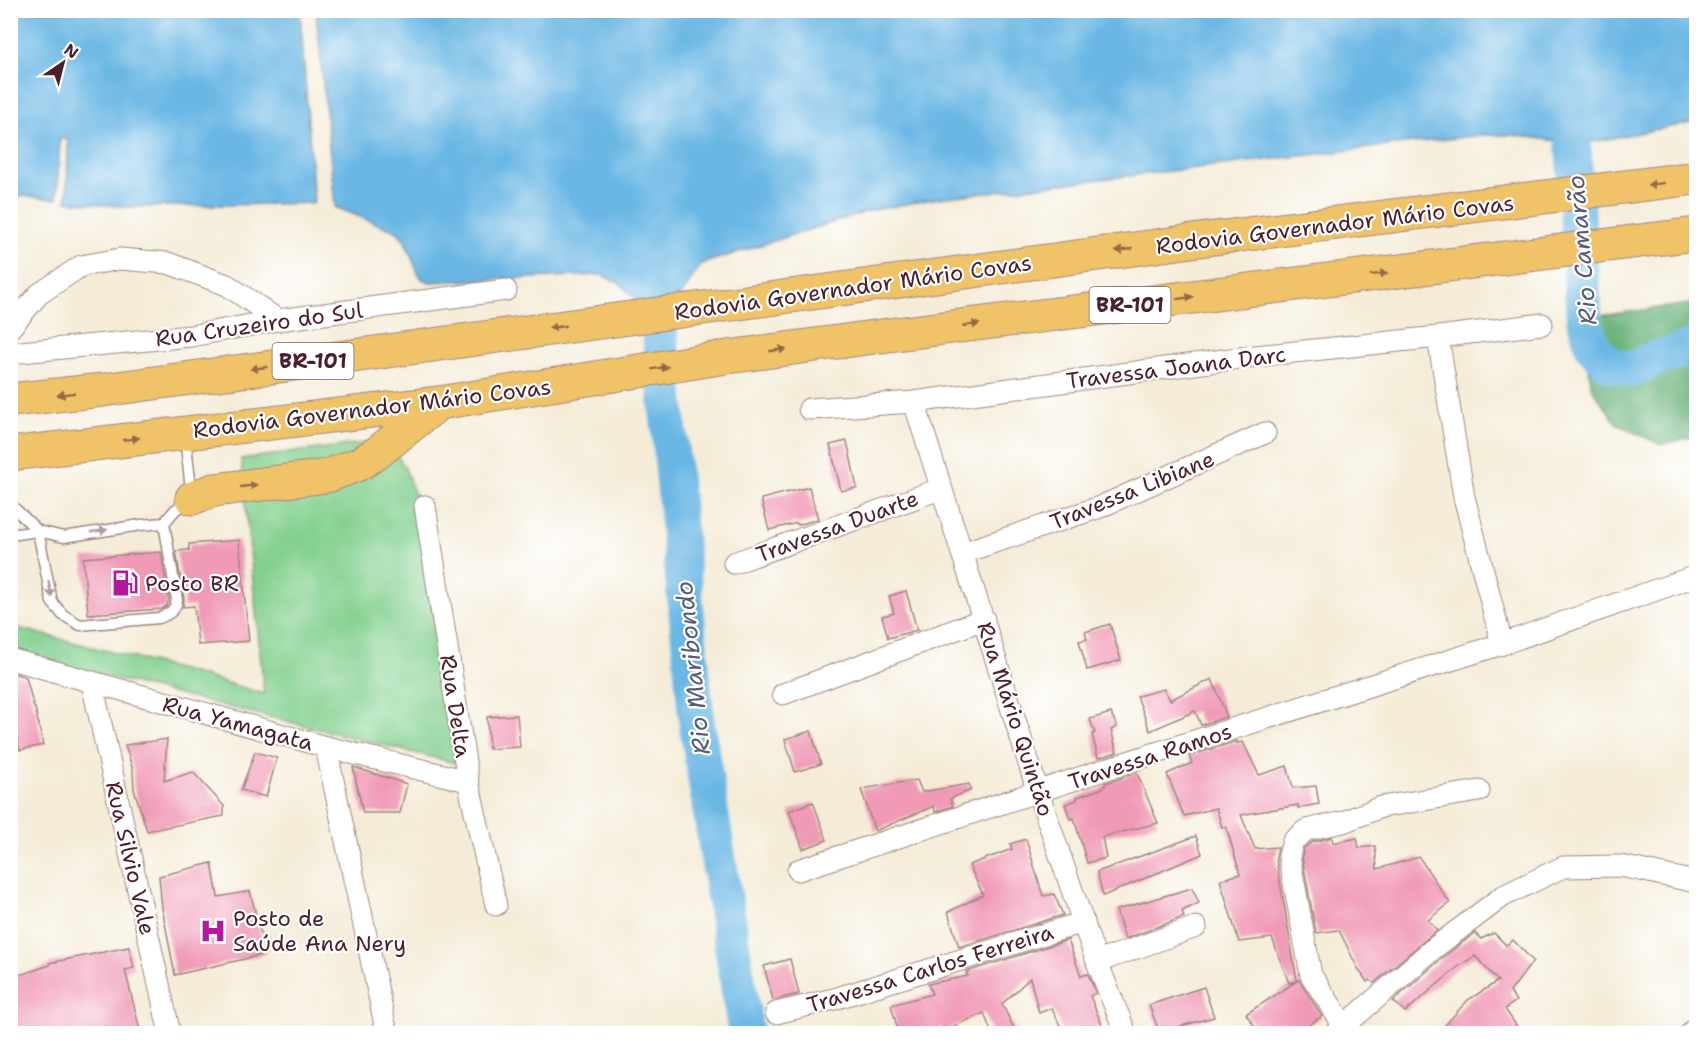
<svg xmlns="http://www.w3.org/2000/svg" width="1707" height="1044" viewBox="0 0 1707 1044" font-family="'Shantell Sans',sans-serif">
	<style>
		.green { fill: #83d08f; stroke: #66785d; stroke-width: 1.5 }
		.forest { fill: #6ab27a; stroke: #5a6852; stroke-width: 1.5 }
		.water { fill: #6ab7e4; stroke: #5a6b88; stroke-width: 1.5 }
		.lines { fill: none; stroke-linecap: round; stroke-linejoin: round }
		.river { stroke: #6ab7e4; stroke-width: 36 }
		.building { fill: #f09ab6 }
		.service-casing { stroke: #9f8681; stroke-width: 13 }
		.minor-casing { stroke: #9f8681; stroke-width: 23 }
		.motorway-casing { stroke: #9f8681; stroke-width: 35 }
		.service { stroke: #fff; stroke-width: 10 }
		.minor { stroke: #fff; stroke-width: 21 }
		.motorway { stroke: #f0c369; stroke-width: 33 }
		.oneway { fill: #956947 }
		.oneway2 { fill: #ae9aa0 }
		.labels { text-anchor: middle; stroke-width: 4.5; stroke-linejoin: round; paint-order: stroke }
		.shield { fill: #fff; stroke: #80626b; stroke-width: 1.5 }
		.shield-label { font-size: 21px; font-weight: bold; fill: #4a1f2b }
		.street-label { font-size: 22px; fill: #4a1f2b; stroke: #fff }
		.poi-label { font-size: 22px; fill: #4a1f2b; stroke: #fff; text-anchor: start }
		.water-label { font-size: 24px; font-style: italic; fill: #575c75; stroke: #fff }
	</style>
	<rect width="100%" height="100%" fill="#fff"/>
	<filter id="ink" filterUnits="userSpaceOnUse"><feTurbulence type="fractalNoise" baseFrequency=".0167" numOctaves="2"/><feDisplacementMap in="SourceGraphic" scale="12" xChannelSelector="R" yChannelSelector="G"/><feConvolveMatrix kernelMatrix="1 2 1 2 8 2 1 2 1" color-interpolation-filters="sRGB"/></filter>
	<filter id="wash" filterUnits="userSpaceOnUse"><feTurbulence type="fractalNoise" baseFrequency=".008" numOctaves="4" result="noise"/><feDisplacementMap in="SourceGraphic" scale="24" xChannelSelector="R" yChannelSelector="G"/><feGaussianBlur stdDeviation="1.35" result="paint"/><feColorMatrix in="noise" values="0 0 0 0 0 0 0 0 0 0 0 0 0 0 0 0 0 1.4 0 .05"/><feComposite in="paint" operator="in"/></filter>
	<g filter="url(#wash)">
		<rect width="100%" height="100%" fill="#f4ecd7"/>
		<polygon class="green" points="387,440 405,468 424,521 455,763 63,666 11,651 10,626 193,673 264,694 241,459"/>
		<polygon class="forest" points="1696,303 1696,436 1661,445 1617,424 1591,387 1584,318"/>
		<g class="water">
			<polygon points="10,11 300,11 314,203 127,207 67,201 68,140 60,138 57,199 11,195"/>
			<polygon points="316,11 1696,11 1696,122 1592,142 1573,143 1512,135 1481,135 938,198 869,211 704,263 699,267 681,296 641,302 634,298 621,284 601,275 430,282 422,279 418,273 405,241 398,232 335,207"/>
		</g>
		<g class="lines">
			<g class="river">
				<polyline points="1573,143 1584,318 1593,347 1609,364 1631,370 1649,361 1696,346"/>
				<polyline points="657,301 697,725 746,1034"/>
			</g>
		</g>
		<g id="blocks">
			<g class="building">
				<polygon points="847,441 857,488 841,491 830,445"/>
				<polygon points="809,487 818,519 798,525 797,523 769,530 761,499"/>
				<polygon points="239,540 249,641 198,645 194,606 183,607 184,599 176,551 189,550 189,544"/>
				<polygon points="161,552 169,600 166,606 162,609 88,614 83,558"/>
				<polygon points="906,591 917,630 888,638 882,616 894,613 889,596"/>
				<polygon points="1110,624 1121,660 1087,670 1079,641 1087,639 1085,632"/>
				<polygon points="10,672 26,677 34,708 35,708 43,745 20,750 10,707"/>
				<polygon points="1212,679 1227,717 1201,725 1195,711 1150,731 1137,696 1164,689 1170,700"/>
				<polygon points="1111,713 1117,727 1111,730 1117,752 1098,758 1092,734 1095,733 1090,719"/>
				<polygon points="517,715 520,747 489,749 487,717"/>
				<polygon points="811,731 821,764 795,772 785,739"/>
				<polygon points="167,739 164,781 193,772 224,806 224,816 147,831 134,789 133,770 125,745"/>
				<polygon points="1237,741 1237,743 1243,742 1259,775 1287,766 1293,788 1316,786 1319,804 1298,808 1298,805 1241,815 1255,849 1278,847 1276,858 1297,981 1299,980 1322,1016 1296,1034 1260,1034 1246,1014 1297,981 1289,983 1272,938 1239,942 1220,880 1240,874 1226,826 1222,827 1216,808 1184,816 1167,774 1192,763 1189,756"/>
				<polygon points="255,752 277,758 266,797 241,790"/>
				<polygon points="353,767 407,784 400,813 363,813"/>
				<polygon points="1137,773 1158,823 1102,837 1106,858 1087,863 1074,818 1070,819 1065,804 1077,800 1077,797 1100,789 1105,786 1105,783"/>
				<polygon points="917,780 922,792 969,784 971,790 950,799 953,806 935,812 934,806 875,831 861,789"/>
				<polygon points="813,802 827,840 803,849 789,811"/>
				<polygon points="1196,836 1202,854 1103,896 1097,872"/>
				<polygon points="1332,837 1333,843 1357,838 1359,848 1375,846 1377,869 1419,857 1450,903 1428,920 1437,930 1374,983 1370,980 1367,982 1357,967 1339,930 1316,933 1302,857 1304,848 1312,842"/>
				<polygon points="1026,839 1043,896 1054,894 1063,915 959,947 948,912 983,895 969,865 1012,849 1010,844"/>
				<polygon points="212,863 218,897 250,891 266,954 175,975 162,908 159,876"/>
				<polygon points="1192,888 1199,903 1182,911 1184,917 1125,939 1116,910"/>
				<polygon points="1475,933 1481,939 1494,933 1506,945 1513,940 1533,961 1510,992 1516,1001 1505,1009 1522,1034 1437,1034 1468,1000 1498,981 1475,956 1459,966 1405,1012 1393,1001 1441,959"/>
				<polygon points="1068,940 1081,976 1088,974 1096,993 1090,996 1102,1025 1078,1034 1064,1034 1052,1008 1039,1013 1030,978 1002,1004 1017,1034 992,1034 984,1013 945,1030 944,1027 920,1034 899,1034 891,1005 932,994 928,984 968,976 966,972"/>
				<polygon points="129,947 134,968 125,970 141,1034 10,1034 10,978 50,965 49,963"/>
				<polygon points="790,959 799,994 773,1000 764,966"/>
				<polygon points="1204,987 1214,1017 1181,1026 1187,1034 1160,1034 1149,1005"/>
			</g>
		</g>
	</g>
	<g filter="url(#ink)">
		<use href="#blocks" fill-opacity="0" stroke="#9f8681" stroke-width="1.5"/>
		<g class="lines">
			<g class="service-casing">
				<g id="service">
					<polyline points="10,504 38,531 64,537 141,525 164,523 175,510 192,498 185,436"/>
					<path d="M10,535L38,531L52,602L63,615L80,625L159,618C169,614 175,611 177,600L164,523"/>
				</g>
			</g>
			<g class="minor-casing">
				<g id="minor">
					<polyline points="10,328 39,294 81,266 120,259 168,263 227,285 278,320"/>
					<polyline points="1438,337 1464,497 1502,644"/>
					<polyline points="10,353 191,336 278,320 506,290"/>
					<polyline points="914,402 1038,792 1097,962 1126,1034"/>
					<polyline points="809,409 914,402 1246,357 1438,337 1542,324"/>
					<polyline points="425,506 468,781 496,905"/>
					<polyline points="962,553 1100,507 1265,433"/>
					<polyline points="734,563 940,489"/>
					<polyline points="10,659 326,747 468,781"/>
					<polyline points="92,683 170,1034"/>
					<polyline points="783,694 984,619"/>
					<polyline points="326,747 387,1034"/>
					<polyline points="798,870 1134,760 1502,644 1696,576"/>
					<polyline points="1097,962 1196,927"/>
					<polyline points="776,1013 834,999 1084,922"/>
					<polyline points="1344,1026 1311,975 1289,856 1293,841 1306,830 1343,822 1381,807 1479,791"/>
					<polyline points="1335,1034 1433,949 1503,896 1563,867 1621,866 1696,882"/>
					<polyline points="1690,1034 1696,1027"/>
				</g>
			</g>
			<g class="motorway-casing">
				<g id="motorway">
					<polyline points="10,400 103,390 1207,239 1696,178"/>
					<polyline points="10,454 439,403 720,358 896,334 1696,234"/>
					<polyline points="192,498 214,490 327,476 359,464 377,453 439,403"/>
				</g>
			</g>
			<use href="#service" class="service"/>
			<use href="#minor" class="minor"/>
			<use href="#motorway" class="motorway"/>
		</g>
		<defs><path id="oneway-solid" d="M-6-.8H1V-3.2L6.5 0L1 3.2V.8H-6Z" transform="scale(1.5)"/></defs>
		<g class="oneway">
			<use href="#oneway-solid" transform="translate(1656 184) rotate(173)"/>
			<use href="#oneway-solid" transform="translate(1124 250) rotate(172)"/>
			<use href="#oneway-solid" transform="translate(1379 274) rotate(-7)"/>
			<use href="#oneway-solid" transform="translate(1185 298) rotate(-7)"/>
			<use href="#oneway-solid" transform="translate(971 325) rotate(-7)"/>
			<use href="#oneway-solid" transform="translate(557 327) rotate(172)"/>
			<use href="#oneway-solid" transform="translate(778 350) rotate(-8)"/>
			<use href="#oneway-solid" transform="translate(259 368) rotate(172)"/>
			<use href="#oneway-solid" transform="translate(660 368) rotate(-9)"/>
			<use href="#oneway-solid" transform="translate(66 394) rotate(173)"/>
			<use href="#oneway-solid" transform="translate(131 439) rotate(-7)"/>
			<use href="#oneway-solid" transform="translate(249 486) rotate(-6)"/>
		</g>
		<g class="oneway2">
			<use href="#oneway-solid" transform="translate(99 531) rotate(-9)"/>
			<use href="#oneway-solid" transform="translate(50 589) rotate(79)"/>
		</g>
	</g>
	<defs>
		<g id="fuel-bare" transform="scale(2.07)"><path d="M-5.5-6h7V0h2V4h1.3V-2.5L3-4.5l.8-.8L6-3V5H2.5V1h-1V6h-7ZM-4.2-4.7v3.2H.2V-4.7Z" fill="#b5179e" stroke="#fff" stroke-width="2.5" paint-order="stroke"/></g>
		<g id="hospital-bare" transform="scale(2.07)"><path d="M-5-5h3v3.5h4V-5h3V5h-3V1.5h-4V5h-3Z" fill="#b5179e" stroke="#fff" stroke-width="2.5" paint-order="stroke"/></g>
	</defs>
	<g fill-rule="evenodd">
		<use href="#fuel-bare" x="125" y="583"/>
		<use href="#hospital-bare" x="213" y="931"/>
	</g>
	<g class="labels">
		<g class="shield">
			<rect x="1089.5" y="287" width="81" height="36" rx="4.5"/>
			<rect x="272.5" y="343" width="81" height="36" rx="4.5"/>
		</g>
		<g class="shield-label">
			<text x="1130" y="312">BR-101</text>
			<text x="313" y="368">BR-101</text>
		</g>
		<g class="street-label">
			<text transform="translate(1335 224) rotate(-7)" y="8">Rodovia Governador Mário Covas</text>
			<text transform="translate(853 287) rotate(-8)" y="8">Rodovia Governador Mário Covas</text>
			<text transform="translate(259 324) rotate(-8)" y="8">Rua Cruzeiro do Sul</text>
			<text transform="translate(1176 367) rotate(-7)" y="8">Travessa Joana Darc</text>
			<text transform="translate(372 408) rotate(-7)" y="8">Rodovia Governador Mário Covas</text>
			<text transform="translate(1132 490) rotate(-22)" y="8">Travessa Libiane</text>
			<text transform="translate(837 526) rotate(-20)" y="8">Travessa Duarte</text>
			<text transform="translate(456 706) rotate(81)" y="8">Rua Delta</text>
			<text transform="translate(1016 719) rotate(72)" y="8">Rua Mário Quintão</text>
			<text transform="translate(238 723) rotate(15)" y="8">Rua Yamagata</text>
			<text transform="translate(1150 756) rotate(-18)" y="8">Travessa Ramos</text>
			<text transform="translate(131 858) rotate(77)" y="8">Rua Silvio Vale</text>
			<text transform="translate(930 968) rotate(-17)" y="8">Travessa Carlos Ferreira</text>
		</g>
		<g class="poi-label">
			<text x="145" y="591">Posto BR</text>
			<text x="233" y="926">Posto de<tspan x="233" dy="25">Saúde Ana Nery</tspan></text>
		</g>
		<g class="water-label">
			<text transform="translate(1582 250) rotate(-95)" y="8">Rio Camarão</text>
			<text transform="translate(693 668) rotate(-96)" y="8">Rio Maribondo</text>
		</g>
	</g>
	<rect width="1707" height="1044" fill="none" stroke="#fff" stroke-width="36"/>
	<g transform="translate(63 63) rotate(35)" stroke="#ffffff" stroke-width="4.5" paint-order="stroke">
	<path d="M0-4.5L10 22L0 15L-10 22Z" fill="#4a1f2b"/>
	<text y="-9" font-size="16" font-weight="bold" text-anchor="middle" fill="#4a1f2b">N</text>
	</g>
</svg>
